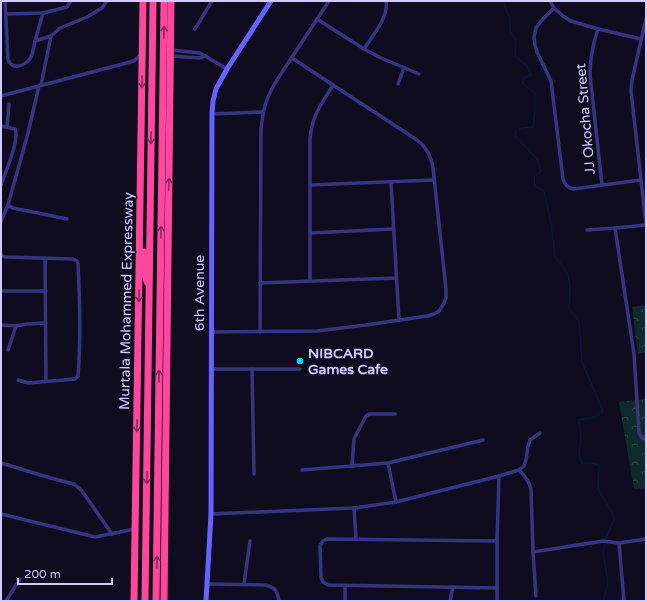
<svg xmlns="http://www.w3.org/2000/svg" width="647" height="602" viewBox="0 0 647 602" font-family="'Varela Round',sans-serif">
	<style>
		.forest { fill: url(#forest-crowns) }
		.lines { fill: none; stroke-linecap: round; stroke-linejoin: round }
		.stream { stroke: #071a3e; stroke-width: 1 }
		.street { stroke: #383481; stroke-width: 3.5 }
		.secondary { stroke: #6762ff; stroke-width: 5 }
		.highway { stroke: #ff469d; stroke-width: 7 }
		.oneway { stroke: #87295e }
		.poi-dot { fill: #00dbf6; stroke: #0f0c20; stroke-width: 1.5 }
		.labels { text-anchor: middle; stroke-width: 3; stroke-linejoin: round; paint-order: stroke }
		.street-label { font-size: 14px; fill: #d1cbff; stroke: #0f0c20 }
		.poi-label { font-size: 14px; font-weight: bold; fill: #d1cbff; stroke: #0f0c20; text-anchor: start }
	</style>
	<defs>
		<pattern id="forest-crowns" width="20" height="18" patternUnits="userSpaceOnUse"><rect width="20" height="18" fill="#0e2a2a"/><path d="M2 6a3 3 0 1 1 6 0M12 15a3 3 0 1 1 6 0" fill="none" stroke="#30484a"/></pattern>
	</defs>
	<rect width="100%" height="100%" fill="#0f0c20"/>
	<g class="forest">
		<polygon points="646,305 646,352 638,354 632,307"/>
		<polygon points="646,399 646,488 634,489 619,402"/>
	</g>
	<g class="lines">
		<g class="stream">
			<polyline points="505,1 505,7 510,18 510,31 516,41 515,56 527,66 531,75 523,78 523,84 535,93 535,111 533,127 521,128 515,132 516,137 537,159 541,171 534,177 535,186 544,191 551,223 555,256 568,274 570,288 569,309 579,321 582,362 603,411 595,417 579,420 581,437 579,455 582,464 591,463 599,465 598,489 615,518 609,531 606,539"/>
			<polyline points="603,601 608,583 603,551 605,543"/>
		</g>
		<g class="street">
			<path d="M5,1L8,60C9,62 10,64 12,65C18,69 28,63 31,57C33,52 34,46 35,41L51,36L60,28L87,17L102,8L107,1"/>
			<polyline points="550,1 554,8 563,16 571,21 598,29 641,39"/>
			<path d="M554,8L541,21L536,28L534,37L535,45L537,52L551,81L563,179C565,184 566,187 573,189L641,180"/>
			<polyline points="6,14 43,13 67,7 71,1"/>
			<polyline points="317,19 364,49 381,58 419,74"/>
			<polyline points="646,19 632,80 631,91 646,224"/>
			<polyline points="195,29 212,1"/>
			<path d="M598,29C593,44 590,59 590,75L602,185"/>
			<polyline points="35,41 43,13"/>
			<path d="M364,49C373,35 389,17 386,1"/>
			<polyline points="171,50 200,53 227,69"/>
			<polyline points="171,56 199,58 205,56"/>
			<polyline points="398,84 404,68"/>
			<polyline points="41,85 51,36"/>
			<polyline points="1,96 134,61 142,53"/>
			<polyline points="212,114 263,112"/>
			<path d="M1,126L15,129C20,140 5,173 1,185"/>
			<polyline points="7,127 9,104"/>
			<polyline points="391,182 399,320"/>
			<polyline points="310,185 434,180"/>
			<polyline points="8,205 13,208 67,219"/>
			<polyline points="1,221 8,205 28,133 39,86"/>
			<polyline points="646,225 615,228 634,354 639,433 642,438 646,439"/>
			<polyline points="587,230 615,228"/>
			<polyline points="310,233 393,229"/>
			<path d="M1,255L5,257L73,259L77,261L78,264C80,301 81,339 78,376L75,379L28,383L18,380"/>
			<polyline points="45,258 46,381"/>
			<path d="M310,280V139C312,115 321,105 333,85"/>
			<polyline points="260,283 396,278"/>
			<polyline points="1,291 46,291"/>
			<polyline points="1,325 16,326 27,324 46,323"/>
			<path d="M211,332L317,331L366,325L427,316L434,314L439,311L443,305L446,298V289L433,168C431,156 427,148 417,140L333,85L292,58"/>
			<path d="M260,332L261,130C263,110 265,101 275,83L329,1"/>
			<polyline points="8,350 16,326"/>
			<polyline points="211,369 300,369"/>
			<polyline points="252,369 254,474"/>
			<polyline points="1,463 54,479 74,484 82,491 112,534"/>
			<polyline points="388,463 396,502"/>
			<polyline points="352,466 354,439 366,416 369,414 395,414"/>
			<polyline points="302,470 388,463 483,440"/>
			<path d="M519,470C525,476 529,481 531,489L533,552L536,596"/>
			<polyline points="354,508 356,539"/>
			<polyline points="1,514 95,537 135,529"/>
			<polyline points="211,514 354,508 396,502 499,476 519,470 524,466 526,460 528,446 530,440 540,433"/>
			<polyline points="619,543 646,539"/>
			<polyline points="533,552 603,541 619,543 624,601"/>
			<path d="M207,584L266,585C276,588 277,591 279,601"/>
			<polyline points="244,584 250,541"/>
			<polyline points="345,586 345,601"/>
			<polyline points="497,588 328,585 323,582 321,578 320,546 323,541 327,539 497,541"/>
			<polyline points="6,601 20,579"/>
			<polyline points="450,601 453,587"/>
			<polyline points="497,601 497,541 499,476"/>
		</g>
		<polyline class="secondary" points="206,601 211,514 212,114 213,101 216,89 227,69 271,1"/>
		<g class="highway">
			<polyline points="144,252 144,270 147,282"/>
			<polyline points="134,601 143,1"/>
			<polyline points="145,601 153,1"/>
			<polyline points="156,601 164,1"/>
			<polyline points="164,601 171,1"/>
		</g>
	</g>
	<defs><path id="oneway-shaft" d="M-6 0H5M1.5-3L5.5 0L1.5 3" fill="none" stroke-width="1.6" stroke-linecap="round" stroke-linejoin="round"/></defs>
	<g class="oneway">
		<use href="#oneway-shaft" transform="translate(164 32) rotate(-89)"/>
		<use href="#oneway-shaft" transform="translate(142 82) rotate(91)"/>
		<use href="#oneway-shaft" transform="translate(151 138) rotate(91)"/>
		<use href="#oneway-shaft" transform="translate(169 184) rotate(-89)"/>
		<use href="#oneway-shaft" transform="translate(161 232) rotate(-89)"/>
		<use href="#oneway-shaft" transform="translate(139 296) rotate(91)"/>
		<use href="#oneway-shaft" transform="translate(159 376) rotate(-89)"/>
		<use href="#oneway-shaft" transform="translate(137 426) rotate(91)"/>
		<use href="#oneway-shaft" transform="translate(147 478) rotate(91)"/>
		<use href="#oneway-shaft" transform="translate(157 562) rotate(-89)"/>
	</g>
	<circle class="poi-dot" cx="300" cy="361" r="4"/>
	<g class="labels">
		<g class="street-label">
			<text transform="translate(585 119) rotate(-95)" y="5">JJ Okocha Street</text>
			<text transform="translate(199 293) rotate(-90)" y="5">6th Avenue</text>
			<text transform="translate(126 301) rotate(-89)" y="5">Murtala Mohammed Expressway</text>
		</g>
		<g class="poi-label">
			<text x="308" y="358">NIBCARD<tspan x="308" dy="16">Games Cafe</tspan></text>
		</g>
	</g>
	<rect width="647" height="602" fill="none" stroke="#d1cbff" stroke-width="4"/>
	<path d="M18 578v6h94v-6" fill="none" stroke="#d1cbff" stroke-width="2"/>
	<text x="24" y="578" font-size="12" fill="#d1cbff" stroke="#0f0c20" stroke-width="3" paint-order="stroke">200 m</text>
</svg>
